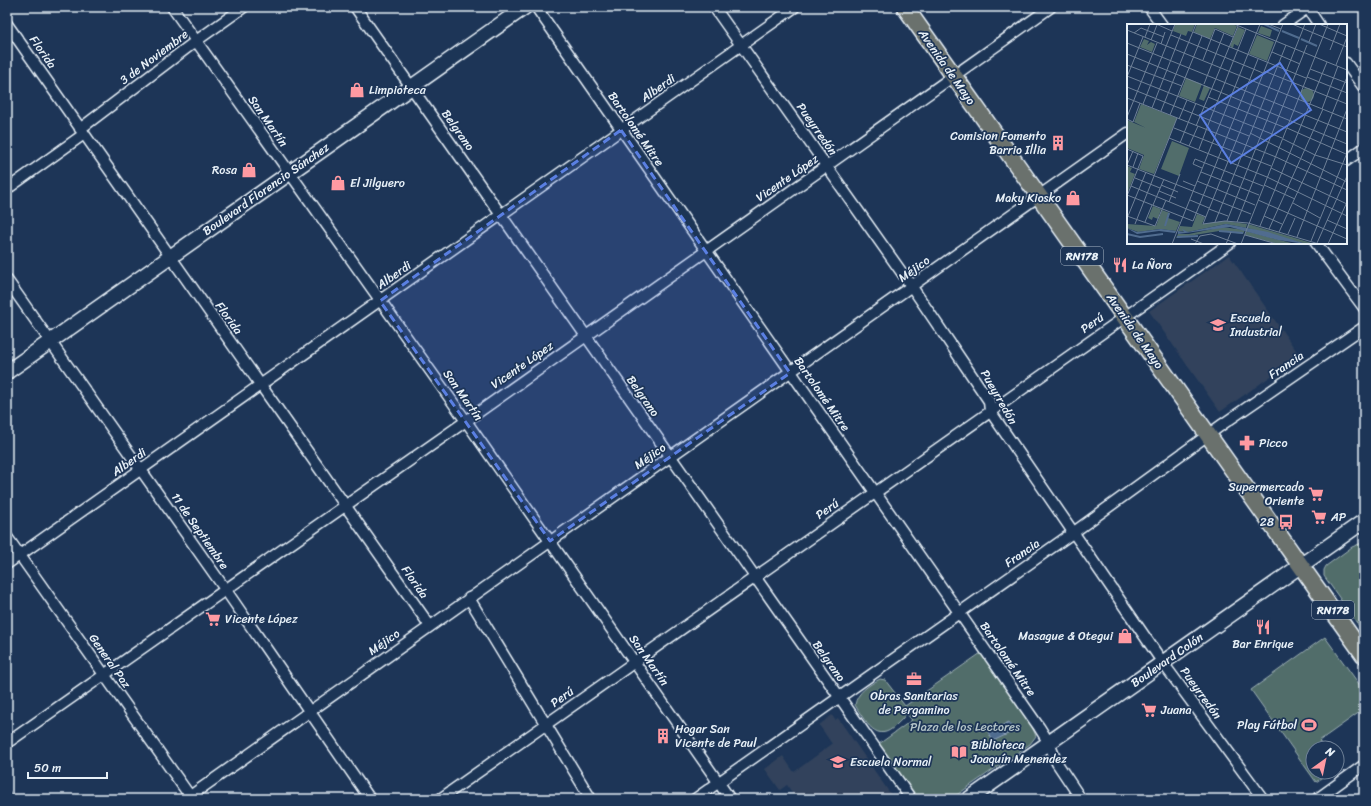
<svg xmlns="http://www.w3.org/2000/svg" width="1371" height="806" viewBox="0 0 1371 806" font-family="Sriracha,sans-serif">
	<style>
		.built { fill: #30425c }
		.green { fill: #516d6b; stroke: #9cafb2 }
		.water { fill: #506c8f; stroke: #8da1b9 }
		.lines { fill: none; stroke-linecap: round; stroke-linejoin: round }
		.minor-casing { stroke: #e8f1f8; stroke-width: 13 }
		.secondary-casing { stroke: #e8f1f8; stroke-width: 17 }
		.primary-casing { stroke: #e8f1f8; stroke-width: 19 }
		.minor { stroke: #1d3557; stroke-width: 10 }
		.secondary { stroke: #1d3557; stroke-width: 14 }
		.primary { stroke: #6a716d; stroke-width: 16 }
		.marked { fill: #5a7fe2; fill-opacity: 0.2; stroke: #5a7fe2; stroke-width: 3; stroke-dasharray: 8 5; stroke-linejoin: round }
		.labels { text-anchor: middle; stroke-width: 3.5; stroke-linejoin: round; paint-order: stroke }
		.shield { fill: #1d3557; stroke: #abb9c8; stroke-width: 1 }
		.shield-label { font-size: 11px; font-weight: bold; fill: #e8f1f8 }
		.street-label { font-size: 12px; fill: #e8f1f8; stroke: #1d3557 }
		.poi-label { font-size: 12px; fill: #e8f1f8; stroke: #1d3557; text-anchor: start }
		.park-label { font-size: 12px; fill: #b3c3c7; stroke: #1d3557 }
		.inset-river { fill: none; stroke: #506c8f; stroke-width: 2 }
		.inset-road { fill: none; stroke: #6e8097; stroke-width: 1 }
		.view { fill: #5a7fe2; fill-opacity: 0.15; stroke: #5a7fe2; stroke-width: 2 }
		.inset-edge { fill: none; stroke: #e8f1f8; stroke-width: 2 }
	</style>
	<rect width="100%" height="100%" fill="#1d3557"/>
	<filter id="ink" filterUnits="userSpaceOnUse"><feTurbulence type="fractalNoise" baseFrequency=".025" numOctaves="2"/><feDisplacementMap in="SourceGraphic" scale="8" xChannelSelector="R" yChannelSelector="G"/><feConvolveMatrix kernelMatrix="1 2 1 2 8 2 1 2 1" color-interpolation-filters="sRGB"/></filter>
	<g filter="url(#ink)">
		<g class="built">
			<polygon points="1229,255 1300,356 1220,412 1149,311"/>
			<polygon points="832,715 835,720 838,718 894,799 794,799 795,798 787,785 780,790 765,769 783,756 794,772 832,744 819,725"/>
		</g>
		<g class="green">
			<polygon points="1364,542 1364,633 1324,576 1324,570 1326,566 1352,547"/>
			<polygon points="1325,637 1364,691 1364,709 1319,741 1324,748 1313,748 1313,772 1331,772 1316,782 1251,690"/>
			<path d="M981,653L1032,727L1036,736L1030,744L951,799H918L879,744L912,720L906,713C904,718 900,721 896,725C877,745 865,721 855,705C857,692 869,685 880,679L885,680L905,706Z"/>
		</g>
		<polygon class="water" points="1009,722 1014,731 993,741 988,732"/>
		<g class="lines">
			<g class="minor-casing">
				<g id="minor">
					<polyline points="172,7 466,421 730,799"/>
					<polyline points="355,7 911,799"/>
					<polyline points="536,7 1039,727 1049,743 1057,763 1081,799"/>
					<polyline points="714,7 912,287 989,401 990,411 1163,663 1263,799"/>
					<polyline points="1149,7 1162,25"/>
					<polyline points="1307,7 1319,25"/>
					<polyline points="7,24 430,626"/>
					<polyline points="1283,25 1309,7"/>
					<polyline points="1346,63 1364,88"/>
					<polyline points="80,129 196,41 244,7"/>
					<polyline points="1346,161 1364,148"/>
					<polyline points="7,189 84,134"/>
					<polyline points="1316,243 1364,308"/>
					<polyline points="7,280 225,589 370,799"/>
					<polyline points="7,537 192,799"/>
					<polyline points="7,564 795,7"/>
					<polyline points="469,598 591,799"/>
					<polyline points="7,743 466,421 1051,7"/>
					<polyline points="7,798 7,799"/>
					<polyline points="186,799 1128,133"/>
					<polyline points="440,799 1230,243"/>
					<polyline points="695,799 1074,532 1223,424 1364,327"/>
					<polyline points="1317,799 1364,765"/>
				</g>
			</g>
			<g class="secondary-casing">
				<g id="secondary">
					<polyline points="7,372 525,7"/>
					<polyline points="969,799 1364,521"/>
				</g>
			</g>
			<g class="primary-casing">
				<polyline id="primary" points="905,7 1364,655"/>
			</g>
			<use href="#minor" class="minor"/>
			<use href="#secondary" class="secondary"/>
			<use href="#primary" class="primary"/>
		</g>
	</g>
	<path class="marked" d="M621,130L790,373L550,541L380,301Z"/>
	<defs>
		<g id="shop-bare" transform="scale(1.2)"><path d="M-5-2.5h2.3a2.7 3.5 0 0 1 5.4 0H5L5.5 6h-11ZM-1.5-2.5h3a1.5 2.3 0 0 0-3 0Z" fill="#ff9aa2" stroke="#1d3557" stroke-width="2.5" paint-order="stroke"/></g>
		<g id="building-bare" transform="scale(1.2)"><path d="M-4-6H4V6H1V3H-1V6H-4ZM-2.5-4.3h1.7v1.8h-1.7ZM.8-4.3h1.7v1.8H.8ZM-2.5-1h1.7V.8h-1.7ZM.8-1h1.7V.8H.8Z" fill="#ff9aa2" stroke="#1d3557" stroke-width="2.5" paint-order="stroke"/></g>
		<g id="restaurant-bare" transform="scale(1.2)"><path d="M-5-6h1v4h1v-4h1v4h1v-4h1v5L-1.5 .5V6h-2V.5L-5-1ZM5-6V6H3V1.5H1.5Q1.5-4 5-6Z" fill="#ff9aa2" stroke="#1d3557" stroke-width="2.5" paint-order="stroke"/></g>
		<g id="school-bare" transform="scale(1.2)"><path d="M0-5L7-2L0 1L-7-2ZM-4 1L0 2.5L4 1V4Q0 6-4 4Z" fill="#ff9aa2" stroke="#1d3557" stroke-width="2.5" paint-order="stroke"/></g>
		<g id="pharmacy-bare" transform="scale(1.2)"><path d="M-2-6h4v4h4v4h-4v4h-4v-4h-4v-4h4Z" fill="#ff9aa2" stroke="#1d3557" stroke-width="2.5" paint-order="stroke"/></g>
		<g id="supermarket-bare" transform="scale(1.2)"><path d="M-6-5.5h2.5l.6 2H6L4.5 2H-2.5L-4.4-4H-6ZM-1.5 3.2a1.3 1.3 0 1 0 .1 0ZM3 3.2a1.3 1.3 0 1 0 .1 0Z" fill="#ff9aa2" stroke="#1d3557" stroke-width="2.5" paint-order="stroke"/></g>
		<g id="bus-bare" transform="scale(1.2)"><path d="M-5-6H5V4H4V6H2V4H-2V6H-4V4H-5ZM-3.5-4V0h7V-4ZM-3.5 1.2v1.5H-2V1.2ZM2 1.2v1.5H3.5V1.2Z" fill="#ff9aa2" stroke="#1d3557" stroke-width="2.5" paint-order="stroke"/></g>
		<g id="office-bare" transform="scale(1.2)"><path d="M-6-3h4V-5.5h4V-3h4V5H-6ZM-1-4.5V-3h2v-1.5ZM-6 0V1H6V0Z" fill="#ff9aa2" stroke="#1d3557" stroke-width="2.5" paint-order="stroke"/></g>
		<g id="stadium-bare" transform="scale(1.2)"><path d="M0-5a6.5 5 0 1 0 0 10a6.5 5 0 1 0 0-10ZM-3.5-1.8h7v3.6h-7Z" fill="#ff9aa2" stroke="#1d3557" stroke-width="2.5" paint-order="stroke"/></g>
		<g id="library-bare" transform="scale(1.2)"><path d="M-6-4Q-3-5.5-.7-3.5V5Q-3 3-6 4ZM6-4Q3-5.5 .7-3.5V5Q3 3 6 4Z" fill="#ff9aa2" stroke="#1d3557" stroke-width="2.5" paint-order="stroke"/></g>
	</defs>
	<g fill-rule="evenodd">
		<use href="#shop-bare" x="357" y="90"/>
		<use href="#building-bare" x="1058" y="143"/>
		<use href="#shop-bare" x="249" y="170"/>
		<use href="#shop-bare" x="338" y="183"/>
		<use href="#shop-bare" x="1073" y="198"/>
		<use href="#restaurant-bare" x="1120" y="265"/>
		<use href="#school-bare" x="1218" y="325"/>
		<use href="#pharmacy-bare" x="1247" y="443"/>
		<use href="#supermarket-bare" x="1316" y="494"/>
		<use href="#supermarket-bare" x="1319" y="517"/>
		<use href="#bus-bare" x="1286" y="522"/>
		<use href="#supermarket-bare" x="213" y="619"/>
		<use href="#restaurant-bare" x="1263" y="627"/>
		<use href="#shop-bare" x="1125" y="636"/>
		<use href="#office-bare" x="914" y="679"/>
		<use href="#supermarket-bare" x="1149" y="710"/>
		<use href="#stadium-bare" x="1309" y="725"/>
		<use href="#building-bare" x="663" y="736"/>
		<use href="#library-bare" x="959" y="752"/>
		<use href="#school-bare" x="838" y="762"/>
	</g>
	<g class="labels">
		<g class="shield">
			<rect x="1061" y="247" width="42" height="18" rx="3"/>
			<rect x="1312" y="601" width="42" height="18" rx="3"/>
		</g>
		<g class="shield-label">
			<text x="1082" y="260">RN178</text>
			<text x="1333" y="614">RN178</text>
		</g>
		<g class="street-label">
			<text transform="translate(43 52) rotate(55)" y="4">Florida</text>
			<text transform="translate(154 57) rotate(-37)" y="4">3 de Noviembre</text>
			<text transform="translate(947 67) rotate(55)" y="4">Avenida de Mayo</text>
			<text transform="translate(658 88) rotate(-35)" y="4">Alberdi</text>
			<text transform="translate(268 121) rotate(55)" y="4">San Martín</text>
			<text transform="translate(636 129) rotate(55)" y="4">Bartolomé Mitre</text>
			<text transform="translate(817 129) rotate(55)" y="4">Pueyrredón</text>
			<text transform="translate(458 130) rotate(55)" y="4">Belgrano</text>
			<text transform="translate(787 178) rotate(-35)" y="4">Vicente López</text>
			<text transform="translate(266 189) rotate(-35)" y="4">Boulevard Florencio Sánchez</text>
			<text transform="translate(914 269) rotate(-36)" y="4">Méjico</text>
			<text transform="translate(394 275) rotate(-35)" y="4">Alberdi</text>
			<text transform="translate(229 318) rotate(54)" y="4">Florida</text>
			<text transform="translate(1092 323) rotate(-35)" y="4">Perú</text>
			<text transform="translate(1135 331) rotate(55)" y="4">Avenida de Mayo</text>
			<text transform="translate(522 365) rotate(-35)" y="4">Vicente López</text>
			<text transform="translate(1286 365) rotate(-34)" y="4">Francia</text>
			<text transform="translate(822 394) rotate(55)" y="4">Bartolomé Mitre</text>
			<text transform="translate(463 395) rotate(55)" y="4">San Martín</text>
			<text transform="translate(643 396) rotate(55)" y="4">Belgrano</text>
			<text transform="translate(999 397) rotate(60)" y="4">Pueyrredón</text>
			<text transform="translate(650 456) rotate(-35)" y="4">Méjico</text>
			<text transform="translate(129 462) rotate(-35)" y="4">Alberdi</text>
			<text transform="translate(827 509) rotate(-35)" y="4">Perú</text>
			<text transform="translate(200 531) rotate(55)" y="4">11 de Septiembre</text>
			<text transform="translate(1022 553) rotate(-35)" y="4">Francia</text>
			<text transform="translate(415 582) rotate(55)" y="4">Florida</text>
			<text transform="translate(384 642) rotate(-35)" y="4">Méjico</text>
			<text transform="translate(1008 659) rotate(55)" y="4">Bartolomé Mitre</text>
			<text transform="translate(649 660) rotate(55)" y="4">San Martín</text>
			<text transform="translate(1167 660) rotate(-35)" y="4">Boulevard Colón</text>
			<text transform="translate(110 661) rotate(55)" y="4">General Paz</text>
			<text transform="translate(829 661) rotate(55)" y="4">Belgrano</text>
			<text transform="translate(1201 693) rotate(54)" y="4">Pueyrredón</text>
			<text transform="translate(562 697) rotate(-36)" y="4">Perú</text>
		</g>
		<g class="poi-label">
			<text x="369" y="94">Limpioteca</text>
			<text x="1046" y="140" text-anchor="end">Comision Fomento<tspan x="1046" dy="14">Barrio Illia</tspan></text>
			<text x="237" y="174" text-anchor="end">Rosa</text>
			<text x="350" y="187">El Jilguero</text>
			<text x="1061" y="202" text-anchor="end">Maky Kiosko</text>
			<text x="1132" y="269">La Ñora</text>
			<text x="1230" y="322">Escuela<tspan x="1230" dy="14">Industrial</tspan></text>
			<text x="1259" y="447">Picco</text>
			<text x="1304" y="491" text-anchor="end">Supermercado<tspan x="1304" dy="14">Oriente</tspan></text>
			<text x="1331" y="521">AP</text>
			<text x="1274" y="526" text-anchor="end">28</text>
			<text x="225" y="623">Vicente López</text>
			<text x="1113" y="640" text-anchor="end">Masague &amp; Otegui</text>
			<text x="1263" y="648" text-anchor="middle">Bar Enrique</text>
			<text x="914" y="700" text-anchor="middle">Obras Sanitarias<tspan x="914" dy="14">de Pergamino</tspan></text>
			<text x="1161" y="714">Juana</text>
			<text x="1297" y="729" text-anchor="end">Play Fútbol</text>
			<text x="675" y="733">Hogar San<tspan x="675" dy="14">Vicente de Paul</tspan></text>
			<text x="971" y="749">Biblioteca<tspan x="971" dy="14">Joaquín Menendez</tspan></text>
			<text x="850" y="766">Escuela Normal</text>
		</g>
		<g class="park-label">
			<text x="965" y="731">Plaza de los Lectores</text>
		</g>
	</g>
	<g transform="translate(1127 24)">
		<rect width="220" height="220" fill="#1d3557"/>
		<path d="M48,0H68L65,8L61,7L59,12L46,7ZM70,0H105L110,2L106,12L88,4L83,15L67,8ZM134,2L145,6L143,13L131,9ZM111,3L118,6L111,22L107,20L106,24L103,22ZM130,11L147,18L140,37L122,30ZM17,15L22,17L20,21L24,18L28,20L25,28L13,23ZM59,54L75,60L68,78L52,72ZM77,61L83,64L77,77L72,75ZM173 71a7 7 0 1 1 14 0a7 7 0 1 1-14 0ZM14,80L50,94L27,150L12,145L17,131L0,124V96L19,104L7,98ZM45,117L62,124L52,152L34,145ZM0,142L5,144L3,148L8,150L0,170ZM26,182L34,185L31,195L26,193L25,196L21,194ZM35,186L43,189L41,194L53,198L49,207L33,205L11,208L0,204V200L29,202ZM70,190L78,193L75,200L98,197L120,200L119,204L99,200L61,208L51,207L53,202L65,203ZM121,200L188,220H179L120,204ZM95,203L118,206L116,210L92,207L49,214L51,210H62ZM119,207L149,215L168,220H151L118,211Z" fill="#516d6b"/>
		<path d="M99,200L141,208L179,220L151,216L103,203L51,210V207L57,208L55,205L61,208ZM0,204L10,208L34,205L49,207L48,209L32,207L10,210Z" fill="#506c8f"/>
		<path class="inset-river" d="M137,0L152,7M155,7L172,14M174,15L190,22M38,202L42,189M92,207L116,209M0,210L13,213L36,210M50,213L71,212"/>
		<path class="inset-road" d="M29,0L45,7M107,0L129,9M141,0L154,5M156,0L76,200L98,197L121,199L192,220M165,0L220,23M192,0L220,12M0,6L220,95M66,8L179,54M7,9L14,4L37,13M129,9L220,46M44,11L136,49M18,13L23,0M24,16L30,1M182,18L189,0M0,19L220,108M34,20L38,8M203,26L213,0M145,28L173,40M0,30L220,120M76,36L88,5L106,13M0,41L55,62M209,41L220,13M183,45L220,59M137,47L220,80M0,52L155,114M0,53L16,13M180,53L220,69M77,60L97,9M0,63L122,112M85,64L111,2M81,73L159,104M0,74L149,133L220,166M16,80L48,0M25,84L54,10M195,85L211,42M34,87L69,0M43,91L75,12M0,93L30,19M0,95L6,98L13,79M52,95L60,76M83,96L119,5M69,102L85,64M47,104L144,142M160,104L219,130M123,109L220,158M42,114L140,153L220,192M156,115L188,131L220,141M53,119L69,79M62,122L71,102M0,125L16,132L0,172M72,125L83,96M0,141L124,190M0,141L6,127M6,143L11,129M75,144L66,140L68,135L136,162M144,144L220,180M74,148L132,171M8,154L33,164M56,157L68,162M70,157L128,181M34,161L51,168M137,161L168,175M4,162L79,193M32,167L49,174M0,171L66,197L131,35M63,176L82,184M131,176L220,215M42,178L53,150M166,179L193,194M26,181L37,155M82,185L101,192M0,192L28,202L39,176M1,192L19,148M137,192L155,200M200,196L220,205M100,197L178,0M18,198L25,181M88,198L159,21M110,198L180,21M8,200L50,94M133,202L200,38M142,205L196,85M152,208L193,120L220,53M161,210L168,194M118,211L150,220M170,213L220,85M64,215L77,220M184,217L220,129M190,219L220,152M45,220L133,0M68,220L73,212L84,210L111,220M99,220L104,208M114,220L201,0M201,220L220,178"/>
		<path class="view" d="M153,39L184,86L104,139L73,91Z"/>
		<rect width="220" height="220" class="inset-edge"/>
	</g>
	<rect width="1371" height="806" fill="none" stroke="#1d3557" stroke-width="24"/>
	<rect x="12" y="12" width="1347" height="782" fill="none" stroke="#e8f1f8" stroke-width="1.5" filter="url(#ink)"/>
	<g transform="translate(1325 760) rotate(33)"><circle r="19" fill="#1d3557" stroke="#6e8097"/>
	<path d="M0-3L7 15L0 10L-7 15Z" fill="#ff9aa2"/>
	<text y="-6" font-size="11" font-weight="bold" text-anchor="middle" fill="#e8f1f8">N</text>
	</g>
	<path d="M28 772v6h79v-6" fill="none" stroke="#e8f1f8" stroke-width="2"/>
	<text x="34" y="772" font-size="12" fill="#e8f1f8" stroke="#1d3557" stroke-width="3" paint-order="stroke">50 m</text>
</svg>
